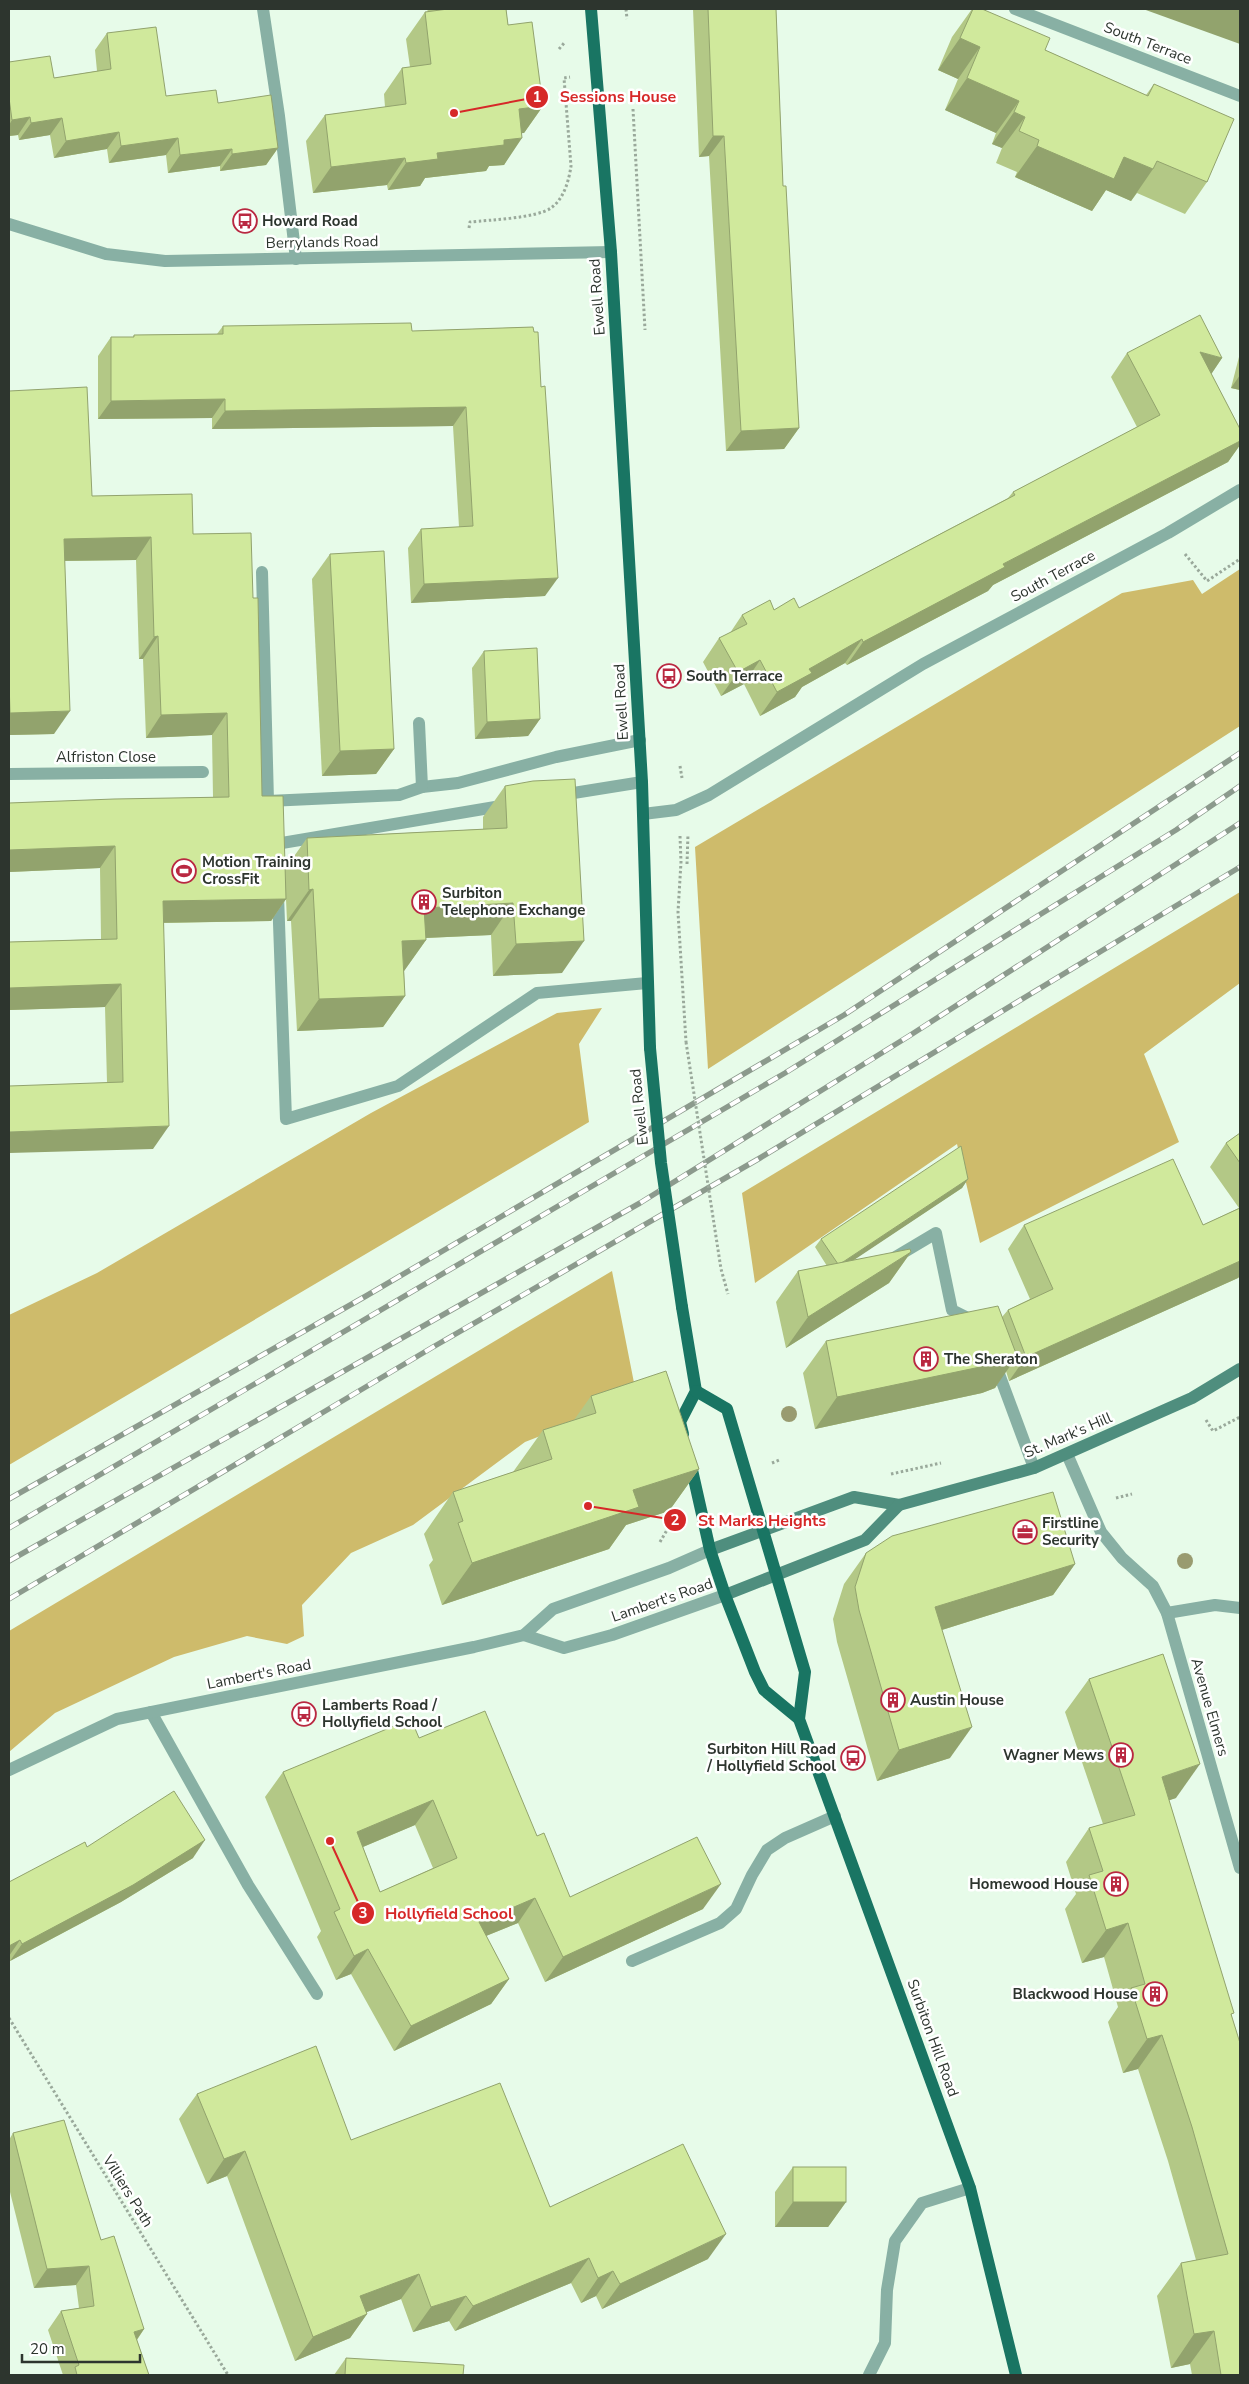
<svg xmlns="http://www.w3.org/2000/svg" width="1249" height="2384" viewBox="0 0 1249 2384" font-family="'Nunito Sans',sans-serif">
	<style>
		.forest { fill: #cebb6b }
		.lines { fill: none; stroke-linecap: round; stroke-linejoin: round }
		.path { stroke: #9aa99b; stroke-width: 3; stroke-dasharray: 2.5 2.5; stroke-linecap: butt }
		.service { stroke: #88b0a4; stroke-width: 12 }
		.minor { stroke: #88b0a4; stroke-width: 12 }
		.tertiary { stroke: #88b0a4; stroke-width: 12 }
		.secondary { stroke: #4f8e7e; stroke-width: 12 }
		.primary { stroke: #197563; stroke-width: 12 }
		.rail-casing { stroke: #8c9a8d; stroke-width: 5.5 }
		.rail { stroke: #fff; stroke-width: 4; stroke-dasharray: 11; stroke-linecap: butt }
		.path-bridge { stroke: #9aa99b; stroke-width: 3; stroke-dasharray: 2.5 2.5; stroke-linecap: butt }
		.primary-bridge { stroke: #197563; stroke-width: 12 }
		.tree { fill: #999b70 }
		.wall { fill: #b3c886; fill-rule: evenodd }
		.shaded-wall { fill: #92a36d }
		.building { fill: #d0e99c; stroke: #92a36d; fill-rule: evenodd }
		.labels { text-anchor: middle; stroke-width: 5; stroke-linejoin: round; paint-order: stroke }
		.street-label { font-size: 15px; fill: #2d352e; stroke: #fff }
		.poi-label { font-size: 15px; font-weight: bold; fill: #2d352e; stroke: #fff; text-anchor: start }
		.leader { fill: none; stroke: #d62828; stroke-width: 2 }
		.callout-dot { fill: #d62828; stroke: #fff; stroke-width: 2 }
		.mark-label { font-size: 15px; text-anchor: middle; font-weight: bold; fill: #fff }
		.callout-label { font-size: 16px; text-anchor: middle; font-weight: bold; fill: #d62828; stroke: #fff; stroke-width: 5; stroke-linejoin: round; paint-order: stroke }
	</style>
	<rect width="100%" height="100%" fill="#e7fbe9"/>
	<g class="forest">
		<polygon points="1240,569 1240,726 708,1069 695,847 1122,593 1193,580 1202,594"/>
		<polygon points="1240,892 1240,983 1144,1054 1179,1142 980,1243 957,1144 755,1283 742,1193"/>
		<polygon points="602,1008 579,1044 589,1122 9,1465 9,1315 97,1273 371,1113 557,1013"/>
		<polygon points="612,1271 637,1398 525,1442 413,1525 351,1553 302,1605 304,1636 287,1644 247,1636 174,1657 55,1713 9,1752 9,1631"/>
	</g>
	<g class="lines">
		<g class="path">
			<polyline points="626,9 627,19"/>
			<polyline points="559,49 565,42"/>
			<polyline points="633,109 645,330"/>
			<path d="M469,228L470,222C489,220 537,218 551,208C564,199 569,180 571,166L564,78L570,77"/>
			<polyline points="1185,554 1207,581 1240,559"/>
			<polyline points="680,766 682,778"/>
			<polyline points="680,836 681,862 678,912 686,1042"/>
			<polyline points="687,864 688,834"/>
			<polyline points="1206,1420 1213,1431 1240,1417"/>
			<polyline points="772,1463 779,1460"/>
			<polyline points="891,1474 941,1463"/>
			<polyline points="1116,1498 1132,1494"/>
			<polyline points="660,1542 674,1518"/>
			<polyline points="9,2018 228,2375"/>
		</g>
		<g class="service">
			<polyline points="263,9 279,116 296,259"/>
			<polyline points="262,572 268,801 399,795 422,787 458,783 556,757 640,740"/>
			<polyline points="419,723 422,787"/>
			<polyline points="9,774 203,772"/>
			<polyline points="561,795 642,782"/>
			<polyline points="276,853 276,844 507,805"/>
			<polyline points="278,895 286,1119 398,1086 537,993 647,983"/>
			<polyline points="894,1258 936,1233 952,1310 974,1321"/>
			<polyline points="995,1363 1034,1468"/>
			<polyline points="151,1712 248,1885 317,1994"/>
			<polyline points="632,1961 720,1923 736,1909 752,1875 767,1850 785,1838 835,1816"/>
			<polyline points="869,2375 885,2343 887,2290 895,2241 922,2203 970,2188"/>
		</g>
		<g class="minor">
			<polyline points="1015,9 1240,96"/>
			<polyline points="9,224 106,254 165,261 611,252"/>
			<polyline points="643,814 676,810 709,795 923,664 1168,533 1240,490"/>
			<polyline points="1067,1454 1101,1532 1122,1558 1153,1586 1167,1613 1240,1868"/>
			<polyline points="1167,1613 1215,1605 1240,1608"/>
		</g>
		<g class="tertiary">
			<polyline points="524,1635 564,1648 612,1635 725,1595"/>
			<polyline points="9,1770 117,1719 474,1647 524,1635 553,1609 669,1568 710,1550"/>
		</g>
		<g class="secondary">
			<polyline points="710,1550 854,1497 899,1505 1034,1468 1192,1398 1240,1369"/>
			<polyline points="725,1595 865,1540 899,1505"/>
		</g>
		<g class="primary">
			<polyline points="591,9 611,252 642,782 650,1048"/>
			<polyline points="682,1307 696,1391 680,1422 683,1434"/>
			<polyline points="696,1391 727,1409 805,1672 799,1719 970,2188 1016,2375"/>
			<polyline points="690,1461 710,1550 725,1595 755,1672 764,1690 799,1719"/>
		</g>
		<g class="rail-casing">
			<g id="rail">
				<polyline points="9,1499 366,1296 844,1015 1240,753"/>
				<polyline points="9,1528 785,1073 1176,830 1240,786"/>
				<polyline points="9,1561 640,1203 909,1036 1240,823"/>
				<polyline points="9,1599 433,1347 760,1158 1240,867"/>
			</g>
		</g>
		<use href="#rail" class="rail"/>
		<polyline class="path-bridge" points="686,1042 721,1269 728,1294"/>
		<polyline class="primary-bridge" points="650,1048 661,1163 682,1307"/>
	</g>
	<g class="tree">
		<circle cx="789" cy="1414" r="8"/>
		<circle cx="1185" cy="1561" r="8"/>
	</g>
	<g class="wall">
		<polygon points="427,9 506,9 508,25 543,106 524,133 522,133 504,165 489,166 486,171 425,178 420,186 388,190 387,185 313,193 306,141 325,115 385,107 384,94 402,68 410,67 406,39 425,12 428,12"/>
		<polygon points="693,9 776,9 783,186 799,428 784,449 726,451 709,156 699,157"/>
		<polygon points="972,9 982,9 1045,50 1146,95 1154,84 1207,182 1185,214 1137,193 1131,201 1106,190 1092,211 1015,177 1017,172 996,163 1002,148 992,144 996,133 945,110 958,79 938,70 952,37"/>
		<polygon points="107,33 166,96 218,103 278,148 266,165 220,171 220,166 168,173 166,155 109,163 107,149 54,158 50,135 19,140 18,135 9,136 9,62 54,78 97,71 95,50"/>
		<polygon points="223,326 412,331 533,327 545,596 411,603 408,548 421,529 459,527 453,426 212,429 212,418 98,419 98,356 111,337 133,337 134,335 217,334"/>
		<polygon points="1127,353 1222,358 1211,374 1240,429 1240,445 1228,462 993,585 988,591 847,665 845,663 802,687 795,697 760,716 744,684 721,696 703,662 719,638 730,633 742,615 774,610 799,608 1008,498 1013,492 1137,427 1111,377"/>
		<polygon points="1240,353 1240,390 1231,388"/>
		<polygon points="9,391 92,496 193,534 253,598 262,796 285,869 307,838 483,829 483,817 505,786 562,973 493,976 491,935 426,938 426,940 404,971 405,996 383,1027 297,1031 291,921 287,921 286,899 271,921 164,923 153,1149 107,1082 105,1007 9,1010 9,942 101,939 100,868 9,872 9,803 213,797 212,735 146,738 143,659 139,659 136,560 65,561 54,734 9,735"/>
		<polygon points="330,554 394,749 376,774 322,776 312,579"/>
		<polygon points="484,651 540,719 528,736 475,739 472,668"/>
		<polygon points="1240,1133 1240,1276 1238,1278 1009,1381 1006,1371 995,1388 982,1393 815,1429 803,1373 826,1341 1002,1317 1008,1310 1030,1299 1008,1249 1024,1225 1203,1225 1239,1208 1210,1167 1226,1143"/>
		<polygon points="968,1179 962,1188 853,1260 911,1252 889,1283 786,1348 776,1302 798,1271 827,1266 815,1247 821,1239"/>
		<polygon points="591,1396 699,1469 669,1511 626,1525 609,1549 442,1605 429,1565 433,1560 424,1534 453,1492 513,1472 543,1430 574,1420"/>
		<polygon points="866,1553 1075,1564 1053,1595 942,1630 950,1758 877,1781 837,1642 833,1619 844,1584"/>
		<polygon points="1089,1679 1176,1798 1169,1800 1232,2016 1240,2375 1192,2375 1190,2364 1171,2368 1157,2296 1181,2263 1196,2260 1168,2161 1138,2069 1123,2073 1108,2022 1118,2007 1104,1957 1082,1963 1065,1909 1076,1894 1066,1862 1089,1828 1103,1824 1065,1712"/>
		<path d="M419,1738L537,1836L570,1897L703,1909L545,1982L518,1923L486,1936L509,1979L491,2004L394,2051L351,1974L336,1980L317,1937L321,1931L265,1797L283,1772ZM415,1825L433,1868L380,1892L363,1847Z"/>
		<polygon points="87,1847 193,1858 121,1902 10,1961 9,1957 9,1882"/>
		<polygon points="197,2094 351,2140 708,2259 602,2309 596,2296 581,2303 571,2283 455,2331 449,2321 413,2332 401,2299 367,2312 367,2314 350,2338 295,2361 227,2176 207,2184 179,2119"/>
		<polygon points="13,2133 101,2240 144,2329 137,2340 149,2375 63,2375 48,2330 61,2311 79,2308 76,2285 34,2288 9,2188 9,2140"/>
		<polygon points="793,2167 846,2202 828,2227 775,2227 775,2192"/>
		<polygon points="346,2358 463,2375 334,2375"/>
	</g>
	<g class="shaded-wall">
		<polygon points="1143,9 1240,9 1240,44"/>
		<polygon points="960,38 980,47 958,79 938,70"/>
		<polygon points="967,78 1019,101 996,133 945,110"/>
		<polygon points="543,106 524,133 500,135 519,109"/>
		<polygon points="1014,112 1025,117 1002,148 992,144"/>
		<polygon points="30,117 18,135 9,136 9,125 12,120"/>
		<polygon points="62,118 50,135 19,140 31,123"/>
		<polygon points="119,132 107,149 54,158 66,141"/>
		<polygon points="713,136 724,136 709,156 699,157"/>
		<polygon points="178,138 166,155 109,163 121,146"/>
		<polygon points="522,138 504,165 489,166 486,171 425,178 420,186 388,190 406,163 437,153 504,140"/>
		<polygon points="1037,146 1124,157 1153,169 1131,201 1106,190 1092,211 1015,177"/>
		<polygon points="278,148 266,165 220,171 232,154"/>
		<polygon points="232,149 220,166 168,173 180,155"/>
		<polygon points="405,158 387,185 313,193 331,167"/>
		<polygon points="1200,352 1222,358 1206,382"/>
		<polygon points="1240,375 1240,390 1231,388"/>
		<polygon points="225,399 212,418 98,419 111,401"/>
		<polygon points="466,407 453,426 212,429 225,411"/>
		<polygon points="799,428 784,449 726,451 741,431"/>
		<polygon points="1240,441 1240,445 1228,462 993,585 988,591 847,665 863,642 1003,564"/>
		<polygon points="151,537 136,560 48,561 64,539"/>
		<polygon points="558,578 545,596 411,603 424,584"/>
		<polygon points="158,636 143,659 139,659 154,637"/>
		<polygon points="862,639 845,663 802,687 795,697 760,716 777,692 809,669"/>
		<polygon points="760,660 744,684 721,696 738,672"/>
		<polygon points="70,711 54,734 9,735 9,715 10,713"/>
		<polygon points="227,713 212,735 146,738 161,715"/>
		<polygon points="540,719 528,736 475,739 487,722"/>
		<polygon points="394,749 376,774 322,776 340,751"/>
		<polygon points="115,846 100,868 9,872 9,850"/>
		<polygon points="313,889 291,921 287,921 309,890"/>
		<polygon points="286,899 271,921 147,923 163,901"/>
		<polygon points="513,903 491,935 402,939 424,908"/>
		<polygon points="426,940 404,971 402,941"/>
		<polygon points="584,941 562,973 493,976 516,944"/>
		<polygon points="121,984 105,1007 9,1010 9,988"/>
		<polygon points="405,996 383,1027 297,1031 319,999"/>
		<polygon points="169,1126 153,1149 9,1153 9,1132"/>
		<polygon points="968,1179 962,1188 833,1274 839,1265"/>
		<polygon points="911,1252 889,1283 786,1348 808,1317"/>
		<polygon points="1240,1261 1240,1276 1238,1278 1009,1381 1026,1357"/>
		<polygon points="1017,1356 995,1388 982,1393 815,1429 837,1397"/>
		<polygon points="699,1469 669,1511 626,1525 609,1549 442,1605 472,1563 633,1490"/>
		<polygon points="1075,1564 1053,1595 913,1639 935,1607"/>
		<polygon points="972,1727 950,1758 877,1781 899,1750"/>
		<polygon points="1200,1764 1176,1798 1138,1811 1162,1777"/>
		<polygon points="433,1800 415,1825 339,1857 357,1832"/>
		<polygon points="205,1840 193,1858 121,1902 10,1961 22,1944"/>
		<polygon points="721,1884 703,1909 545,1982 563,1957"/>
		<polygon points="535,1898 518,1923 461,1946 479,1922"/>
		<polygon points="1128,1923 1104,1957 1082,1963 1106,1930"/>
		<polygon points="20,1940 9,1956 9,1946"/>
		<polygon points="368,1949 351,1974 336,1980 354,1956"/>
		<polygon points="509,1979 491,2004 394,2051 411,2026"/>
		<polygon points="1162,2035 1138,2069 1123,2073 1147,2039"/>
		<polygon points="245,2151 227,2176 207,2184 224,2159"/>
		<polygon points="793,2202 846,2202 828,2227 775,2227"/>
		<polygon points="726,2234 708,2259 602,2309 620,2284"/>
		<polygon points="589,2258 571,2283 455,2331 473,2306"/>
		<polygon points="89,2266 76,2285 34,2288 47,2269"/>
		<polygon points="613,2271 596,2296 581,2303 598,2278"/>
		<polygon points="419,2274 401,2299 343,2321 360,2296"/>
		<polygon points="466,2296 449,2321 413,2332 431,2307"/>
		<polygon points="367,2314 350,2338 295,2361 313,2337"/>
		<polygon points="144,2329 131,2348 134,2332"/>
		<polygon points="1214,2331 1190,2364 1171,2368 1194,2334"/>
	</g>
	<g class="building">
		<polygon points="448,9 506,9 508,25 532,22 543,106 519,109 522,138 504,140 504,145 437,153 438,159 406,163 405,158 331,167 325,115 406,104 402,68 431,64 425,12"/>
		<polygon points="708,9 776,9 783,186 786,186 799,428 741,431 724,136 713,136"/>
		<polygon points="973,9 982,9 1050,38 1045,50 1148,96 1154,84 1234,119 1207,182 1157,161 1153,169 1124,157 1114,179 1037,146 1039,140 1019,131 1025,117 1014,112 1019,101 967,78 980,47 960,38"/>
		<polygon points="156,27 166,96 216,90 218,103 271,95 278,148 232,154 232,149 180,155 178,138 121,146 119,132 66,141 62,118 31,123 30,117 12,120 9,98 9,62 50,56 54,78 111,69 107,33"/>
		<polygon points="1200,315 1222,358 1200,352 1240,429 1240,441 1003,564 1005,567 863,642 862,639 809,669 812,673 777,692 760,660 738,672 719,638 747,624 742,615 770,600 774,610 794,598 799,608 1015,495 1013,492 1160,415 1127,353"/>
		<polygon points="411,323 412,331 533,327 534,332 538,332 541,387 545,386 558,578 424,584 421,529 473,526 466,407 225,411 225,399 111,401 111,337 134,337 134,335 223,334 223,326"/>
		<polygon points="87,387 92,496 192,494 193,534 251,533 253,598 258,598 262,796 283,796 286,899 163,901 169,1126 9,1132 9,1086 123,1082 121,984 9,988 9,942 117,939 115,846 9,850 9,803 114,799 229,797 227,713 161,715 158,636 154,637 151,537 64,539 70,711 10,713 9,681 9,391"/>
		<polygon points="384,551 394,749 340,751 330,554"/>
		<polygon points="537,648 540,719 487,722 484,651"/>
		<polygon points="575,779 584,941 516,944 513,903 424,908 426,940 402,941 405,996 319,999 313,889 309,890 307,838 507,828 505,786 533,781"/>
		<polygon points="1240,1133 1240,1163 1226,1143"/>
		<polygon points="961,1146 968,1179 843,1262 838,1264 821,1239"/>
		<polygon points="1173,1159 1203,1225 1240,1208 1240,1261 1026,1357 1008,1310 1053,1289 1024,1225"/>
		<polygon points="910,1249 911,1252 808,1317 798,1271"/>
		<polygon points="998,1306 1017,1356 1004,1362 837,1397 826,1341"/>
		<polygon points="666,1371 699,1469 633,1490 639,1507 472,1563 458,1523 463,1521 453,1492 552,1459 543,1430 596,1413 591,1396"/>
		<polygon points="1053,1492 1075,1564 935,1607 972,1727 899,1750 859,1610 855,1587 866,1553 892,1536"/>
		<polygon points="1163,1654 1200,1764 1162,1777 1234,2013 1231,2014 1240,2043 1240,2375 1221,2375 1214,2331 1194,2334 1181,2263 1228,2254 1192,2127 1162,2035 1147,2039 1131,1988 1145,1984 1128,1923 1106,1930 1089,1875 1103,1871 1089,1828 1135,1815 1089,1679"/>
		<path d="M485,1711L537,1836L544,1833L570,1897L697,1837L721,1884L563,1957L535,1898L479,1922L509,1979L411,2026L368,1949L354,1956L334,1912L340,1909L283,1772L411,1719L419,1738ZM433,1800L457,1858L380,1892L357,1832Z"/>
		<polygon points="174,1791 205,1840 133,1885 22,1944 20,1940 9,1946 9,1882 85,1842 87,1847"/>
		<polygon points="316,2046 351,2140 500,2083 550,2207 683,2144 726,2234 620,2284 613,2271 598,2278 589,2258 473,2306 466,2296 431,2307 419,2274 360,2296 367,2314 313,2337 245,2151 224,2159 197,2094"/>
		<polygon points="64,2120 101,2240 114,2236 144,2329 134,2332 149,2375 77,2375 75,2367 79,2365 61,2311 94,2306 89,2266 47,2269 13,2133"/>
		<rect x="793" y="2167" width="53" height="35"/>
		<polygon points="346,2358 464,2365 463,2375 345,2375"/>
	</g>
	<defs>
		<g id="bus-ring" transform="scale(1.25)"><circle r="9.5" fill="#fff" stroke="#b92841" stroke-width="1.5"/><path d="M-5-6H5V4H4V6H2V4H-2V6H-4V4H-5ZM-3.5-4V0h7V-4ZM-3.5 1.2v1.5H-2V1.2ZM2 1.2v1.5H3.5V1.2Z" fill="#b92841"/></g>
		<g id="stadium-ring" transform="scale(1.25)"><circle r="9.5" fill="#fff" stroke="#b92841" stroke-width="1.5"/><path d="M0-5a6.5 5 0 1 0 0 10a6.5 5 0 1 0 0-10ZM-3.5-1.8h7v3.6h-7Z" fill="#b92841"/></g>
		<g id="building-ring" transform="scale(1.25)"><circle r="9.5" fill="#fff" stroke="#b92841" stroke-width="1.5"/><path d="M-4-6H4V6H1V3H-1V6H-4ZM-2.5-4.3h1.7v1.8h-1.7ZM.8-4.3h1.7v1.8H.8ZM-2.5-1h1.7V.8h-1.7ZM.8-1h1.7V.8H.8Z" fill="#b92841"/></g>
		<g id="office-ring" transform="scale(1.25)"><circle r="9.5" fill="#fff" stroke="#b92841" stroke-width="1.5"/><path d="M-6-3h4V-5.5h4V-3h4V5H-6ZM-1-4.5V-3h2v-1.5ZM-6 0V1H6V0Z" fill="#b92841"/></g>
	</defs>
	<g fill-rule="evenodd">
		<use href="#bus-ring" x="245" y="221"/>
		<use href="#bus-ring" x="669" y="676"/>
		<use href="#stadium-ring" x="184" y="871"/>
		<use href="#building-ring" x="424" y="902"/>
		<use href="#building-ring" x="926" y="1359"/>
		<use href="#office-ring" x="1025" y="1532"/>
		<use href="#building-ring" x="893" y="1700"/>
		<use href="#bus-ring" x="304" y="1714"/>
		<use href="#building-ring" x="1121" y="1755"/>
		<use href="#bus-ring" x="853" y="1758"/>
		<use href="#building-ring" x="1116" y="1884"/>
		<use href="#building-ring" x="1155" y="1994"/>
	</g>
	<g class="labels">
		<g class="street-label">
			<text transform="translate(1148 43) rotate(21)" y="5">South Terrace</text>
			<text transform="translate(322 242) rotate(-1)" y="5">Berrylands Road</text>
			<text transform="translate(597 297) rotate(-94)" y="5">Ewell Road</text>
			<text transform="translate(1053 576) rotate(-28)" y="5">South Terrace</text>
			<text transform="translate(621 702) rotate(-93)" y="5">Ewell Road</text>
			<text x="106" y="762">Alfriston Close</text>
			<text transform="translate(639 1107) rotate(-96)" y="5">Ewell Road</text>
			<text transform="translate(1068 1435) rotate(-23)" y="5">St. Mark's Hill</text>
			<text transform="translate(662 1600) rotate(-19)" y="5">Lambert's Road</text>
			<text transform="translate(259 1674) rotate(-11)" y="5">Lambert's Road</text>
			<text transform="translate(1210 1707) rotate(74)" y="5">Avenue Elmers</text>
			<text transform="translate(933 2038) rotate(70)" y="5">Surbiton Hill Road</text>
			<text transform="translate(128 2191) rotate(58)" y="5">Villiers Path</text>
		</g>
		<g class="poi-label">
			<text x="262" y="226">Howard Road</text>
			<text x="686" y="681">South Terrace</text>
			<text x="202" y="867">Motion Training<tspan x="202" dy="17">CrossFit</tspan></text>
			<text x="442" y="898">Surbiton<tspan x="442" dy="17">Telephone Exchange</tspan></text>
			<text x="944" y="1364">The Sheraton</text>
			<text x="1042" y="1528">Firstline<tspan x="1042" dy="17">Security</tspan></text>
			<text x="910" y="1705">Austin House</text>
			<text x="322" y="1710">Lamberts Road /<tspan x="322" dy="17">Hollyfield School</tspan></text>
			<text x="836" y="1754" text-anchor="end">Surbiton Hill Road<tspan x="836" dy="17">/ Hollyfield School</tspan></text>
			<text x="1104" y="1760" text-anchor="end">Wagner Mews</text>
			<text x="1098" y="1889" text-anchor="end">Homewood House</text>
			<text x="1138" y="1999" text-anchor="end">Blackwood House</text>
		</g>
	</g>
	<path class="leader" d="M454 113L537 97M588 1506L675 1520M330 1841L363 1913"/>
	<g class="callout-dot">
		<circle cx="454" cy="113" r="5"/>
		<circle cx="588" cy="1506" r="5"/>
		<circle cx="330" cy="1841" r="5"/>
		<circle cx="537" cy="97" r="12"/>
		<circle cx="675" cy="1520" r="12"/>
		<circle cx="363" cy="1913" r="12"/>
	</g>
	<g class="mark-label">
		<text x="537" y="102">1</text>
		<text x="675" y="1525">2</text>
		<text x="363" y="1918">3</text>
	</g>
	<g class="callout-label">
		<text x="618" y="102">Sessions House</text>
		<text x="762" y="1526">St Marks Heights</text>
		<text x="449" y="1919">Hollyfield School</text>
	</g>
	<rect width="1249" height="2384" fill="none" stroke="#2d352e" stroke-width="20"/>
	<path d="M22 2354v8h118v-8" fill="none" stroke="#2d352e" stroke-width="2.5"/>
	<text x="30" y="2354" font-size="15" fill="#2d352e" stroke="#ffffff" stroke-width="4" paint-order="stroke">20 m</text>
</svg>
